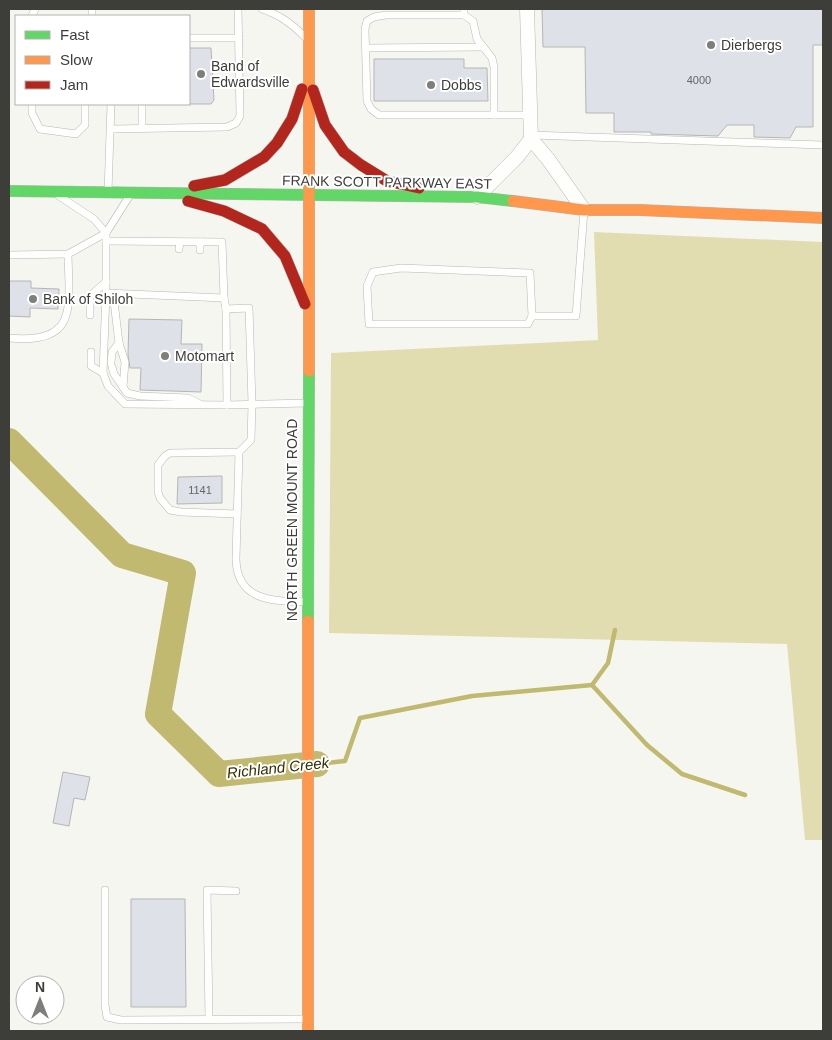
<svg xmlns="http://www.w3.org/2000/svg" width="832" height="1040" viewBox="0 0 832 1040" font-family="Arial,sans-serif">
	<style>
		.green { fill: #e2ddb0 }
		.lines { fill: none; stroke-linecap: round; stroke-linejoin: round }
		.stream { stroke: #c1b970; stroke-width: 4.5 }
		.river { stroke: #c1b970; stroke-width: 26 }
		.building { fill: #dfe1e9; stroke: #b5b5b4 }
		.lane-casing { stroke: #b6b6b3; stroke-width: 8 }
		.street-casing { stroke: #b6b6b3; stroke-width: 15 }
		.fast-casing { stroke: #b6b6b3; stroke-width: 12 }
		.slow-casing { stroke: #b6b6b3; stroke-width: 12 }
		.jam-casing { stroke: #b6b6b3; stroke-width: 12 }
		.lane { stroke: #fefefd; stroke-width: 7 }
		.street { stroke: #fefefd; stroke-width: 14 }
		.fast { stroke: #63d668; stroke-width: 11 }
		.slow { stroke: #ff974d; stroke-width: 11 }
		.jam { stroke: #b3261e; stroke-width: 11 }
		.poi-dot { fill: #7e7e7a; stroke: #fff; stroke-width: 2 }
		.labels { text-anchor: middle; stroke-width: 4; stroke-linejoin: round; paint-order: stroke }
		.number-label { font-size: 11px; fill: #666 }
		.poi-label { font-size: 14px; fill: #3d3d3a; stroke: #fff; text-anchor: start }
		.street-label { font-size: 14px; fill: #3d3d3a; stroke: #fff }
		.water-label { font-size: 15px; font-style: italic; fill: #332e02; stroke: #fff }
	</style>
	<rect width="100%" height="100%" fill="#f6f6f1"/>
	<polygon class="green" points="594,232 823,242 823,840 805,840 787,644 329,633 331,353 598,340"/>
	<g class="lines">
		<g class="stream">
			<polyline points="592,685 647,745 682,774 745,795"/>
			<polyline points="592,685 608,663 615,630"/>
			<polyline points="317,764 345,761 360,718 472,696 592,685"/>
		</g>
		<polyline class="river" points="9,441 122,555 183,573 158,714 219,774 317,764"/>
	</g>
	<g class="building">
		<polygon points="542,9 823,9 823,45 813,45 813,127 796,127 790,138 754,137 754,125 727,125 718,136 651,134 651,132 614,132 614,113 586,113 585,47 543,47"/>
		<polygon points="189,48 211,48 214,100 211,104 189,104"/>
		<polygon points="374,59 464,59 464,68 487,68 488,101 374,101"/>
		<polygon points="9,281 31,281 31,288 59,289 58,309 30,308 30,317 9,316"/>
		<polygon points="129,319 182,320 181,344 202,344 201,392 140,390 141,368 130,368 128,355"/>
		<polygon points="222,476 222,503 177,504 178,477"/>
		<polygon points="63,772 90,777 85,800 74,798 69,826 53,823"/>
		<polygon points="131,899 185,899 186,1007 131,1007"/>
	</g>
	<g class="lines">
		<g class="lane-casing">
			<g id="lane">
				<polyline points="92,9 92,16"/>
				<path d="M262,9C280,15 292,24 305,37"/>
				<polyline points="464,9 464,15 386,15 374,17 367,21 365,29 367,101 371,109 379,115 530,115"/>
				<polyline points="464,15 473,21 477,39 492,58 494,67 494,115"/>
				<polyline points="32,16 35,9"/>
				<polyline points="189,38 239,38"/>
				<polyline points="366,48 483,47"/>
				<polyline points="32,104 32,113 40,129 76,134 85,125 85,104"/>
				<polyline points="142,104 142,128"/>
				<polyline points="111,129 227,127 236,123 240,116 238,9"/>
				<polyline points="531,135 823,145"/>
				<polyline points="108,192 111,104"/>
				<polyline points="59,196 94,219 106,233 106,293 224,298 226,309 227,405 308,403"/>
				<polyline points="106,241 222,242 224,298"/>
				<polyline points="200,242 200,250"/>
				<polyline points="179,249 180,242"/>
				<polyline points="9,255 68,254 106,233 130,195"/>
				<polygon points="401,268 530,273 532,316 528,324 369,324 367,286 373,272"/>
				<polyline points="106,293 103,373 108,386 125,404 227,405"/>
				<polyline points="113,293 119,343 125,362 123,387 127,393 140,396 188,398 200,404"/>
				<polyline points="226,309 249,308 252,404 251,440 239,452 170,453 165,456 158,465 158,492 160,498 170,510 181,512 237,514"/>
				<polyline points="90,315 90,296 106,282"/>
				<polyline points="532,316 576,316 584,210"/>
				<path d="M9,338C79,345 69,306 68,254"/>
				<polyline points="91,352 91,366 103,373"/>
				<polyline points="111,363 112,352 119,343"/>
				<polyline points="112,367 114,374 123,387"/>
				<path d="M239,452L236,559C237,602 274,601 307,602"/>
				<polyline points="105,890 105,1005 107,1017 121,1020 307,1019"/>
				<polyline points="209,1019 207,890 236,891"/>
			</g>
		</g>
		<g class="street-casing">
			<g id="street">
				<polyline points="531,139 548,159 584,210"/>
				<polyline points="477,197 517,157 531,139 527,9"/>
			</g>
		</g>
		<g class="fast-casing">
			<g id="fast">
				<polyline points="9,191 477,197 513,201"/>
				<polyline points="308,621 309,371"/>
			</g>
		</g>
		<g class="slow-casing">
			<g id="slow">
				<polyline points="513,201 584,210 640,210 823,218"/>
				<polyline points="309,371 309,9"/>
				<polyline points="308,1031 308,621"/>
			</g>
		</g>
		<g class="jam-casing">
			<g id="jam">
				<polyline points="313,90 325,125 344,152 361,165 387,181 419,188"/>
				<polyline points="194,186 225,180 264,157 277,143 292,119 302,89"/>
				<polyline points="188,201 224,211 262,229 285,256 305,304"/>
			</g>
		</g>
		<use href="#lane" class="lane"/>
		<use href="#street" class="street"/>
		<use href="#fast" class="fast"/>
		<use href="#slow" class="slow"/>
		<use href="#jam" class="jam"/>
	</g>
	<g class="poi-dot">
		<circle cx="711" cy="45" r="5"/>
		<circle cx="201" cy="74" r="5"/>
		<circle cx="431" cy="85" r="5"/>
		<circle cx="33" cy="299" r="5"/>
		<circle cx="165" cy="356" r="5"/>
	</g>
	<g class="labels">
		<g class="number-label">
			<text x="699" y="84">4000</text>
			<text x="200" y="494">1141</text>
		</g>
		<g class="poi-label">
			<text x="721" y="50">Dierbergs</text>
			<text x="211" y="71">Band of<tspan x="211" dy="16">Edwardsville</tspan></text>
			<text x="441" y="90">Dobbs</text>
			<text x="43" y="304">Bank of Shiloh</text>
			<text x="175" y="361">Motomart</text>
		</g>
		<g class="street-label">
			<text transform="translate(387 182) rotate(1)" y="5">FRANK SCOTT PARKWAY EAST</text>
			<text transform="translate(292 520) rotate(-90)" y="5">NORTH GREEN MOUNT ROAD</text>
		</g>
		<g class="water-label">
			<text transform="translate(278 768) rotate(-6)" y="5">Richland Creek</text>
		</g>
	</g>
	<rect width="832" height="1040" fill="none" stroke="#3d3d3a" stroke-width="20"/>
	<rect x="15" y="15" width="175" height="90" fill="#ffffff" stroke="#b1b1b0"/>
	<rect x="25" y="31" width="25" height="8" fill="#63d668" stroke="#b1b1b0"/>
	<text x="60" y="40" font-size="15" fill="#3d3d3a">Fast</text>
	<rect x="25" y="56" width="25" height="8" fill="#ff974d" stroke="#b1b1b0"/>
	<text x="60" y="65" font-size="15" fill="#3d3d3a">Slow</text>
	<rect x="25" y="81" width="25" height="8" fill="#b3261e" stroke="#b1b1b0"/>
	<text x="60" y="90" font-size="15" fill="#3d3d3a">Jam</text>
	<g transform="translate(40 1000)"><circle r="24" fill="#ffffff" stroke="#b1b1b0"/>
	<path d="M0-4L9 19L0 12L-9 19Z" fill="#7e7e7a"/>
	<text y="-8" font-size="14" font-weight="bold" text-anchor="middle" fill="#3d3d3a">N</text>
	</g>
</svg>
